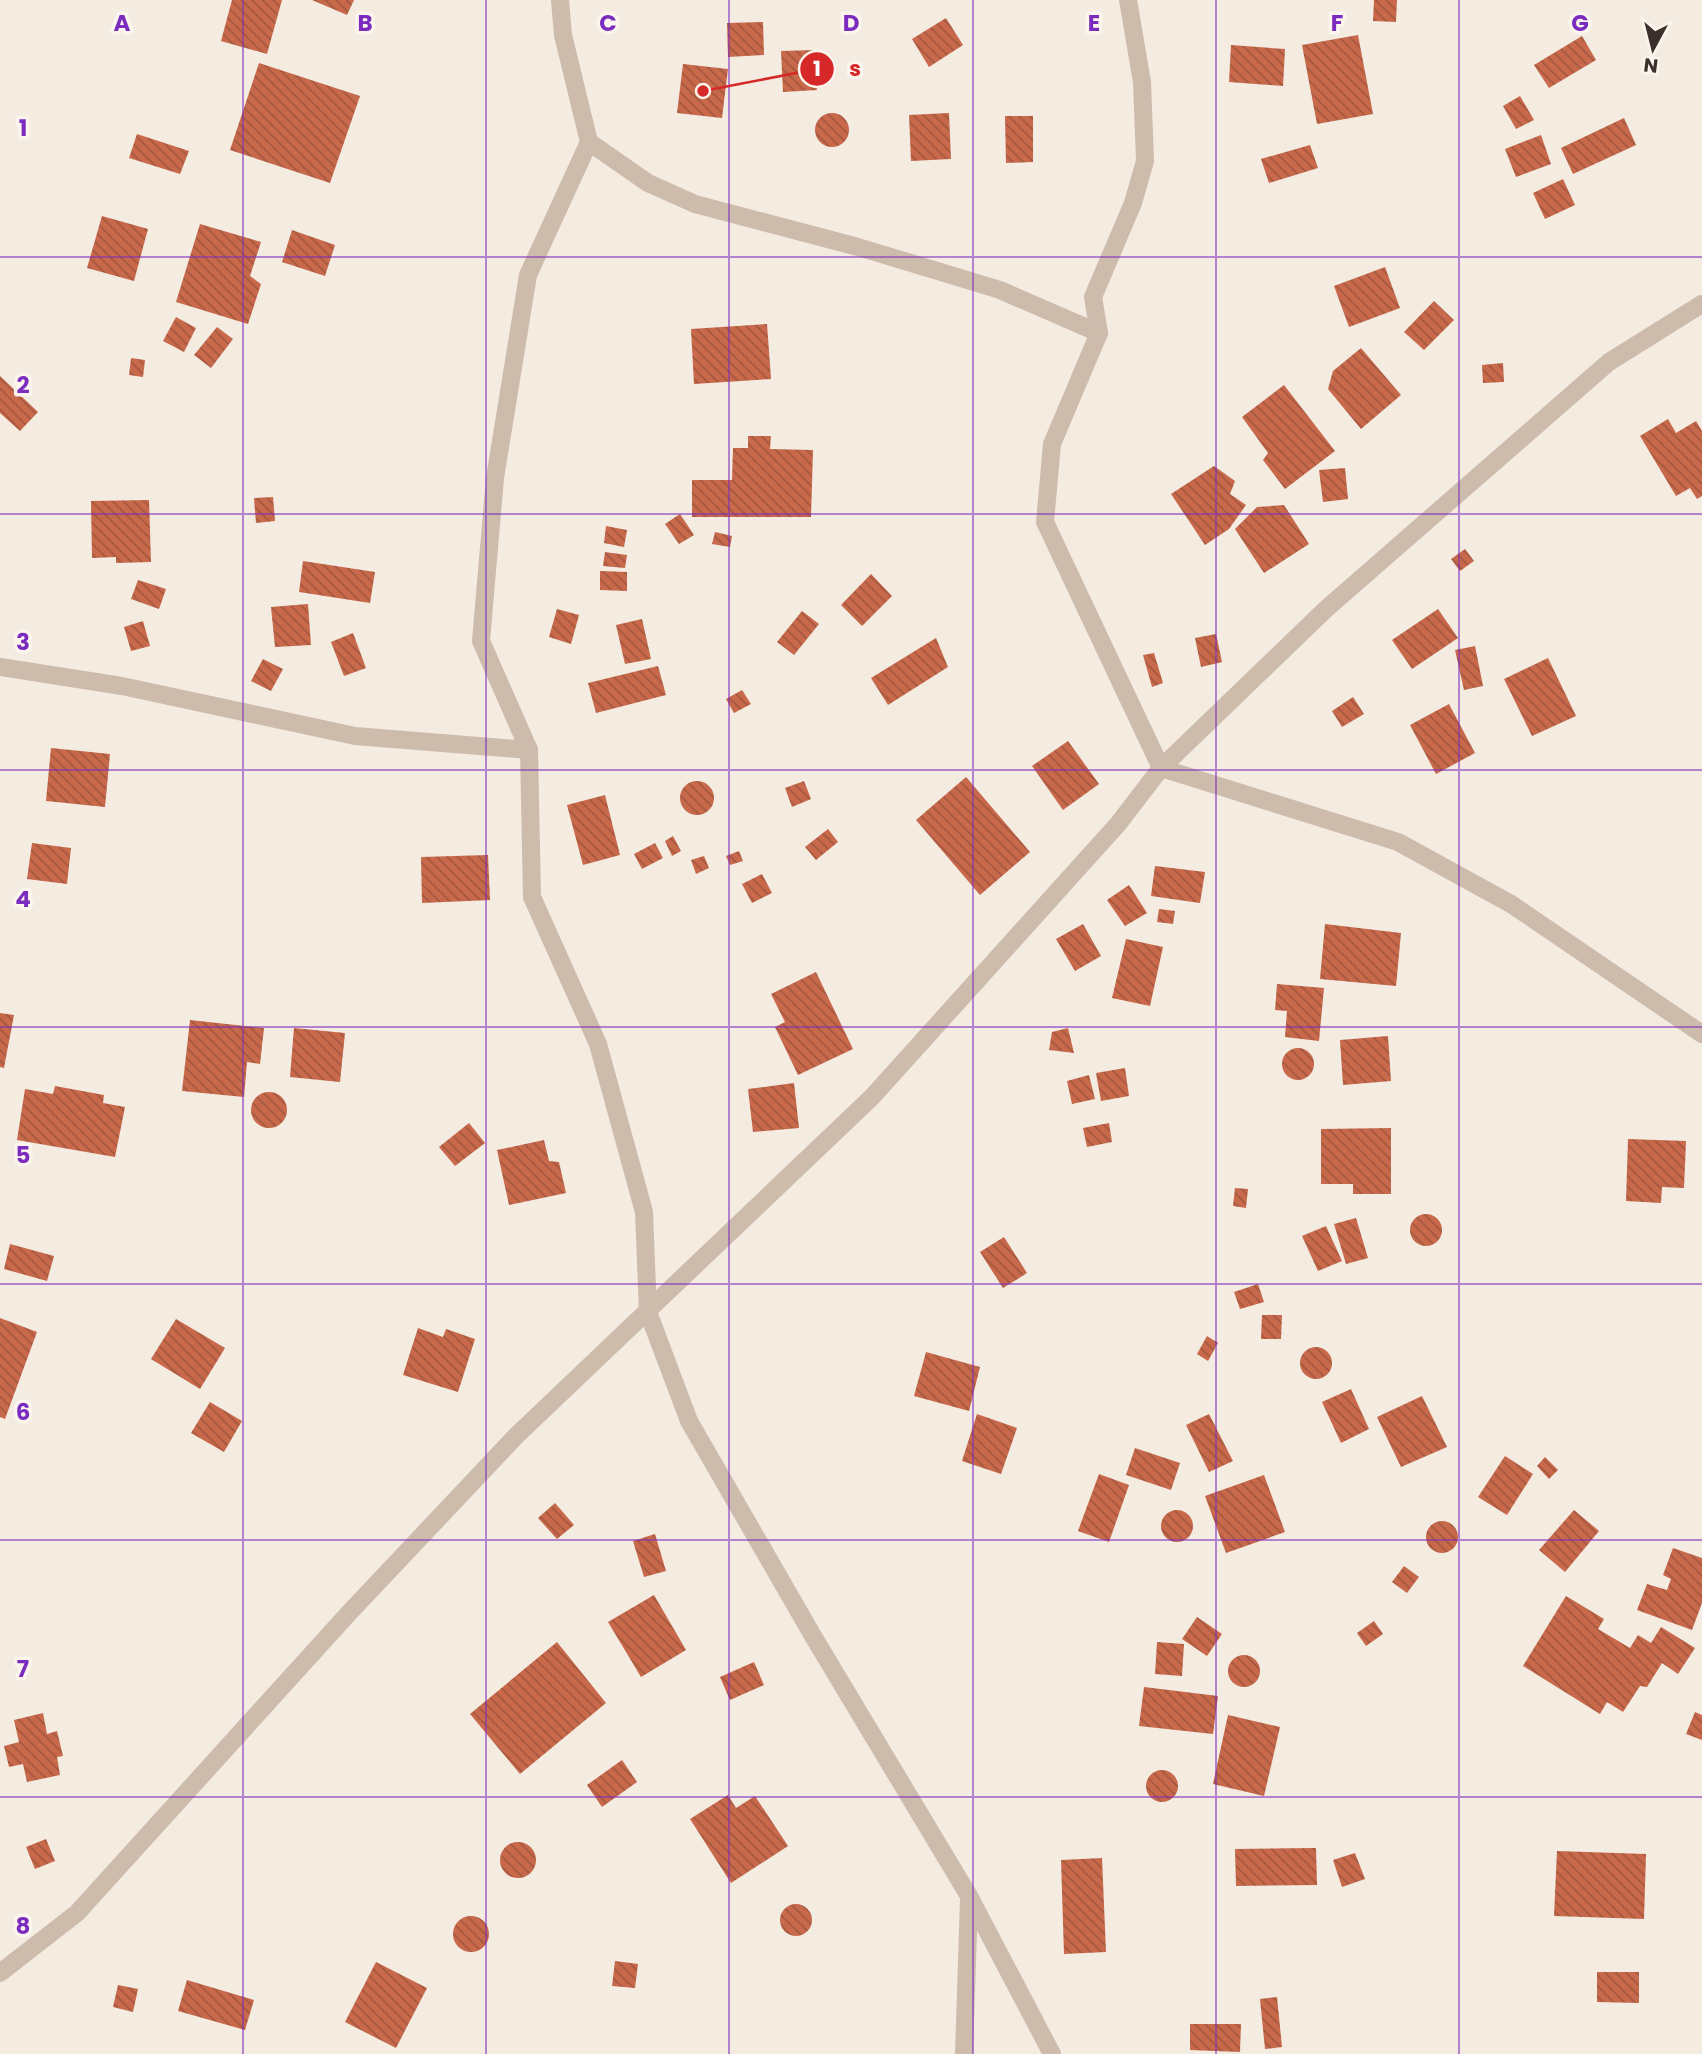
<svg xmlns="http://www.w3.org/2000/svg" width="1702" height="2054" viewBox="0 0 1702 2054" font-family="Poppins,sans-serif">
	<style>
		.building { fill: url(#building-back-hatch) }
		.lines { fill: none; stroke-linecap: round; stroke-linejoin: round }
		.street { stroke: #cdbbac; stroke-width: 18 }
		.grid { fill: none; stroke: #7b2cbf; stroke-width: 2; stroke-opacity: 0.55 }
		.grid-label { font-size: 23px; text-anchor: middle; font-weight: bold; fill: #7b2cbf; stroke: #fbf5ee; stroke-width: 7; stroke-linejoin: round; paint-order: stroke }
		.leader { fill: none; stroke: #d62828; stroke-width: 2.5 }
		.callout-dot { fill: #d62828; stroke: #fbf5ee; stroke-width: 2.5 }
		.mark-label { font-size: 21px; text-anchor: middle; font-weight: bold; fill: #fff }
		.callout-label { font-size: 21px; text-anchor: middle; font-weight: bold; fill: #d62828; stroke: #fbf5ee; stroke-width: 7; stroke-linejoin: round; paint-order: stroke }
	</style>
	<defs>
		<pattern id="building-back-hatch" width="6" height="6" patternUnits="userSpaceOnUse" patternTransform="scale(1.75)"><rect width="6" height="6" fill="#c8694b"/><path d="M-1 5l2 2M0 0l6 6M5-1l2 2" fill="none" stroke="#a4573f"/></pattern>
	</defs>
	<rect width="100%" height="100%" fill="#f4ebe1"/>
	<g class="building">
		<polygon points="232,0 282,0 267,54 221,41"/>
		<polygon points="312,0 354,0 347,15"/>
		<polygon points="1374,0 1397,0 1396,22 1373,21"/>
		<polygon points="946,18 963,45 929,67 912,39"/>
		<polygon points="763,22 764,55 728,57 727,23"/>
		<polygon points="1358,35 1373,114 1317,124 1302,45"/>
		<polygon points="1582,36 1596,60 1549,88 1534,65"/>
		<polygon points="1231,45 1285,49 1283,86 1229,82"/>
		<polygon points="815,50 817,90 783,92 781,51"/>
		<polygon points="259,63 360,96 330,183 230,150"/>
		<polygon points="683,64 728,69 722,118 677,113"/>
		<polygon points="1520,96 1534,120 1516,129 1503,106"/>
		<polygon points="949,113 951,159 911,161 909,115"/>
		<circle cx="832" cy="130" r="17"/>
		<polygon points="1005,116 1033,116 1033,162 1006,163"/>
		<polygon points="1624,118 1636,145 1573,174 1561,148"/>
		<polygon points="137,134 189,151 180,174 129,158"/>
		<polygon points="1541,135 1551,164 1516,177 1505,149"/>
		<polygon points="1310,145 1318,168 1269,183 1261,159"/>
		<polygon points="1563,179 1575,205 1545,219 1533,193"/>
		<polygon points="102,216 148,229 134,281 87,268"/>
		<polygon points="200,224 261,242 250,276 261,284 248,324 176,302"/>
		<polygon points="292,230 335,245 325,276 282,262"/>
		<polygon points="1385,267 1400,308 1349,327 1334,286"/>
		<polygon points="1434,301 1454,320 1424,350 1404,332"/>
		<polygon points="176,317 196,328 184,352 163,341"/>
		<polygon points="767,324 771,379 694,384 691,329"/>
		<polygon points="217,327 233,339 211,368 194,355"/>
		<polygon points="1361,348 1401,395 1361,429 1328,389 1333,371"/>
		<polygon points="131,358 145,360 143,377 129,375"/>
		<polygon points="1503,363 1504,382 1483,383 1482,365"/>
		<polygon points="0,376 38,412 20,431 0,413"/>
		<polygon points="1284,385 1335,451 1285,489 1263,460 1268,453 1242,417"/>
		<polygon points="1668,419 1676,433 1696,421 1702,431 1702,496 1697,499 1690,488 1676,496 1640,436"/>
		<polygon points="748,436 771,436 770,449 813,450 811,517 692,517 692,480 732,480 733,448 748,448"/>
		<polygon points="1214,466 1235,481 1230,494 1246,505 1229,529 1205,545 1171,494"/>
		<polygon points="1345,468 1348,499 1323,502 1319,470"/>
		<polygon points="273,497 275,521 256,523 254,498"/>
		<polygon points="149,500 151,562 116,563 116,557 92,558 91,501"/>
		<polygon points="1284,505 1309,544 1264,573 1235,529 1257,507"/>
		<polygon points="680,514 694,535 679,544 665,524"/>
		<polygon points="606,526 627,530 624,547 604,543"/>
		<polygon points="715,532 732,536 730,547 712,544"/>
		<polygon points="1465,549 1474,561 1460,571 1451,559"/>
		<polygon points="605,552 627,555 625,568 603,566"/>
		<polygon points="303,561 375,572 370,603 299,592"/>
		<polygon points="600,571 627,572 627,591 600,590"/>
		<polygon points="871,574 892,596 862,626 841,605"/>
		<polygon points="138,580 166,589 159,609 131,599"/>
		<polygon points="308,604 311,645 275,647 271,607"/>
		<polygon points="557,609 579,615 571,644 549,637"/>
		<polygon points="1438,609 1458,638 1412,669 1392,640"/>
		<polygon points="802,611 819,624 794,655 777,642"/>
		<polygon points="642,619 651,659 625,664 616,625"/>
		<polygon points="143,621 150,646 131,651 124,627"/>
		<polygon points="353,633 366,668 344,676 331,642"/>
		<polygon points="1216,634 1222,662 1201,667 1195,638"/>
		<polygon points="936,638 948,667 888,705 871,678"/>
		<polygon points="1475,646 1483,686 1464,690 1455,650"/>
		<polygon points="1154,653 1163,683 1152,687 1143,655"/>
		<polygon points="1548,658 1576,716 1532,736 1504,679"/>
		<polygon points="263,659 283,669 271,691 251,681"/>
		<polygon points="658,666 666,695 596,713 588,683"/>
		<polygon points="742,690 751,704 734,713 726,699"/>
		<polygon points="1353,697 1364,714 1342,727 1332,711"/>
		<polygon points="1449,704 1475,753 1436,774 1410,725"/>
		<polygon points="1068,741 1099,784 1063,810 1032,766"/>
		<polygon points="51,748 110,754 105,807 46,801"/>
		<polygon points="966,777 1030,852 980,895 916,820"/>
		<circle cx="697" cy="798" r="17"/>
		<polygon points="804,781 811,799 792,807 785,788"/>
		<polygon points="605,795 620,855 583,865 567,805"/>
		<polygon points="828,829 838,842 816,860 805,847"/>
		<polygon points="673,836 681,851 672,856 665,841"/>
		<polygon points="32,843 71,848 67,884 27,879"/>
		<polygon points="655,843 663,858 642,869 634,854"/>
		<polygon points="739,851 743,861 730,865 726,856"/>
		<polygon points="488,855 490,900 422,903 421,857"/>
		<polygon points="704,856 709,868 696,874 691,860"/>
		<polygon points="1155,866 1205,872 1200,903 1151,896"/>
		<polygon points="762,874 772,893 752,903 742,884"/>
		<polygon points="1129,885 1147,913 1125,926 1107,900"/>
		<polygon points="1159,909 1175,911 1173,924 1157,922"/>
		<polygon points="1083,924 1101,956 1075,971 1056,939"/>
		<polygon points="1325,924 1401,933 1396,986 1320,979"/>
		<polygon points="1126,939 1163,947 1150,1006 1112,998"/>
		<polygon points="816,972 853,1049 798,1075 775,1027 785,1022 771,994"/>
		<polygon points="1277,984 1324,988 1319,1041 1285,1037 1287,1011 1275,1010"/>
		<polygon points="0,1013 14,1015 4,1068 0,1067"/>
		<polygon points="190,1020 264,1028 260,1064 247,1062 244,1097 182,1091"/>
		<polygon points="294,1028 345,1033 340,1082 290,1077"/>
		<polygon points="1068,1028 1074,1053 1049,1050 1052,1032"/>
		<polygon points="1388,1036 1391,1081 1343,1085 1340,1040"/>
		<circle cx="1298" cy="1064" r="16"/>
		<polygon points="1125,1068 1129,1096 1101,1101 1096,1073"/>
		<polygon points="1089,1075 1095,1099 1072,1104 1067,1081"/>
		<polygon points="794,1083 799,1128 753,1132 748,1089"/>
		<polygon points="55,1086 104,1095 103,1103 125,1107 115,1157 17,1140 25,1089 53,1094"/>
		<circle cx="269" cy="1110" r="18"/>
		<polygon points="469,1123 485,1143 455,1166 439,1147"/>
		<polygon points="1109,1123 1112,1142 1087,1147 1083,1128"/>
		<polygon points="1391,1128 1391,1194 1353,1194 1353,1184 1321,1184 1321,1129"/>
		<polygon points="1628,1139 1686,1141 1684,1188 1662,1187 1661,1203 1626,1201"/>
		<polygon points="544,1140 549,1161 559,1162 566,1193 509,1205 497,1150"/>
		<polygon points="1235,1188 1248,1189 1246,1208 1233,1206"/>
		<circle cx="1426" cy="1230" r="16"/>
		<polygon points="1356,1218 1368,1258 1346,1264 1334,1224"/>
		<polygon points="1326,1226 1342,1261 1318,1271 1302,1236"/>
		<polygon points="1004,1237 1027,1273 1003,1288 980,1252"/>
		<polygon points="10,1244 54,1256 47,1281 4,1269"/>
		<polygon points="1258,1284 1264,1302 1240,1309 1234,1292"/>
		<polygon points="1262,1315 1282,1315 1281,1339 1261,1339"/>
		<polygon points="0,1318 37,1332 5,1419 0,1417"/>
		<polygon points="176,1319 225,1348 200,1389 151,1359"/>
		<polygon points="418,1328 443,1337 446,1329 475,1339 458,1392 403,1375"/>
		<polygon points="1207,1336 1218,1343 1208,1361 1197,1354"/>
		<circle cx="1316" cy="1363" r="16"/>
		<polygon points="926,1352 980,1367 969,1411 914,1396"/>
		<polygon points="1351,1389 1369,1429 1341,1443 1322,1402"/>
		<polygon points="1422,1396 1447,1447 1401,1467 1377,1417"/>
		<polygon points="210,1402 242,1421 224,1452 191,1433"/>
		<polygon points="977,1414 1017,1428 1001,1474 962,1461"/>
		<polygon points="1209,1414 1233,1461 1209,1472 1186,1425"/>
		<polygon points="1135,1448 1180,1463 1171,1490 1126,1475"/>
		<polygon points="1505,1456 1533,1474 1507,1515 1478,1497"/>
		<polygon points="1545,1457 1558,1470 1549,1479 1537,1466"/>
		<polygon points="1099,1474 1129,1485 1109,1542 1078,1531"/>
		<polygon points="1264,1475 1285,1532 1226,1553 1205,1496"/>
		<polygon points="555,1503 574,1525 557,1539 538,1518"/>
		<circle cx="1177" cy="1526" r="16"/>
		<polygon points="1574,1510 1599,1531 1565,1572 1539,1550"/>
		<circle cx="1442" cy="1537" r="16"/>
		<polygon points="655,1534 666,1571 644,1577 633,1541"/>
		<polygon points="1673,1548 1702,1558 1702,1603 1692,1630 1637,1610 1647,1584 1667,1590 1671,1579 1663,1575"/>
		<polygon points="1404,1566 1419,1577 1407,1593 1392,1582"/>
		<polygon points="654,1595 686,1650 641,1677 608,1622"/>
		<polygon points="1566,1596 1604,1619 1598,1629 1630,1648 1638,1635 1651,1643 1661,1627 1695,1648 1678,1674 1662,1663 1647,1687 1640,1686 1623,1712 1607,1702 1600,1714 1523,1666"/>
		<polygon points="1197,1617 1222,1634 1207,1656 1182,1639"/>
		<polygon points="1374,1621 1383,1634 1366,1646 1357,1633"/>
		<polygon points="557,1642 606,1703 520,1774 470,1714"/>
		<polygon points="1157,1642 1184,1644 1182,1676 1155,1674"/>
		<circle cx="1244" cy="1671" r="16"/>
		<polygon points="754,1662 764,1685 730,1700 720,1677"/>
		<polygon points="1144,1687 1218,1696 1213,1734 1139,1726"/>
		<polygon points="1695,1712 1702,1715 1702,1740 1686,1734"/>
		<polygon points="43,1713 47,1734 57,1731 63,1756 57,1757 60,1775 27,1782 23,1764 9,1767 4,1746 19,1742 14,1720"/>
		<polygon points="1228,1715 1280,1727 1264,1796 1213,1784"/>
		<polygon points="622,1760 637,1782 602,1807 587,1785"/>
		<circle cx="1162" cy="1786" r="16"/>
		<polygon points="728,1795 736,1808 755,1796 788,1846 731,1883 690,1819"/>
		<polygon points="46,1839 55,1861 35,1869 26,1847"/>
		<circle cx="518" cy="1860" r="18"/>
		<polygon points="1316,1848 1317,1885 1236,1886 1235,1849"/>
		<polygon points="1557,1851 1646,1854 1644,1919 1554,1916"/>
		<polygon points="1355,1853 1365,1879 1342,1887 1333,1860"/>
		<polygon points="1102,1858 1106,1952 1064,1954 1061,1860"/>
		<circle cx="796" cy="1920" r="16"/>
		<circle cx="471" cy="1934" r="18"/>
		<polygon points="615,1961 638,1964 635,1988 612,1986"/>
		<polygon points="376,1962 427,1988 396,2048 345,2022"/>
		<polygon points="1597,1972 1639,1972 1639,2003 1597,2002"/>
		<polygon points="187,1980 254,2000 245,2030 178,2011"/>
		<polygon points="118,1985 138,1989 133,2012 113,2007"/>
		<polygon points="1277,1997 1282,2047 1265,2049 1260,1999"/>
		<polygon points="1190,2024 1241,2024 1240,2052 1190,2050"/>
	</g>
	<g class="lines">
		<g class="street">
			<polyline points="560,0 563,35 589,142 528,275 495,478 481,641 529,750 532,897 598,1044 644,1212 648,1312 689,1421 813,1636 969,1896 1052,2054"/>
			<polyline points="1128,0 1142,82 1145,161 1133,203 1093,297 1099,333 1052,444 1045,522 1161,768 1398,842 1511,904 1702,1034"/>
			<polyline points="589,142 648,183 695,204 858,247 1000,290 1099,333"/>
			<polyline points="0,667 122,686 355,736 529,750"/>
			<polyline points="0,1973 77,1913 348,1614 516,1436 872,1097 1118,824 1161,768 1326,609 1609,362 1702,304"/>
			<polyline points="964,2054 969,1900"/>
		</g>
	</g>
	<path class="grid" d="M243,0V2054M486,0V2054M729,0V2054M973,0V2054M1216,0V2054M1459,0V2054M0,257H1702M0,514H1702M0,770H1702M0,1027H1702M0,1284H1702M0,1540H1702M0,1797H1702"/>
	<g class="grid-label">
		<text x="122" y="31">A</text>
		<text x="365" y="31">B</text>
		<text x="608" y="31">C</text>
		<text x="851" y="31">D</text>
		<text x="1094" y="31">E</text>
		<text x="1337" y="31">F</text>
		<text x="1580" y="31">G</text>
		<text x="23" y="136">1</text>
		<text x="23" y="393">2</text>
		<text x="23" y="650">3</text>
		<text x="23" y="907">4</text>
		<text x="23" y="1163">5</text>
		<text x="23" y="1420">6</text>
		<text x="23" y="1677">7</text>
		<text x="23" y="1934">8</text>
	</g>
	<path class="leader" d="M703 91L817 69"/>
	<g class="callout-dot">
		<circle cx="703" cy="91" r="7"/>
		<circle cx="817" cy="69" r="18"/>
	</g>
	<g class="mark-label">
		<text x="817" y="76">1</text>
	</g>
	<g class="callout-label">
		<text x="855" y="76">s</text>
	</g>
	<g transform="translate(1653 49) rotate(187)" stroke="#fbf5ee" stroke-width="5" paint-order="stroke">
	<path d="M0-5L12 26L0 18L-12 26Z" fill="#3b302b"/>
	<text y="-10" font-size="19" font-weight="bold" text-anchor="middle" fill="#3b302b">N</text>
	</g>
</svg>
